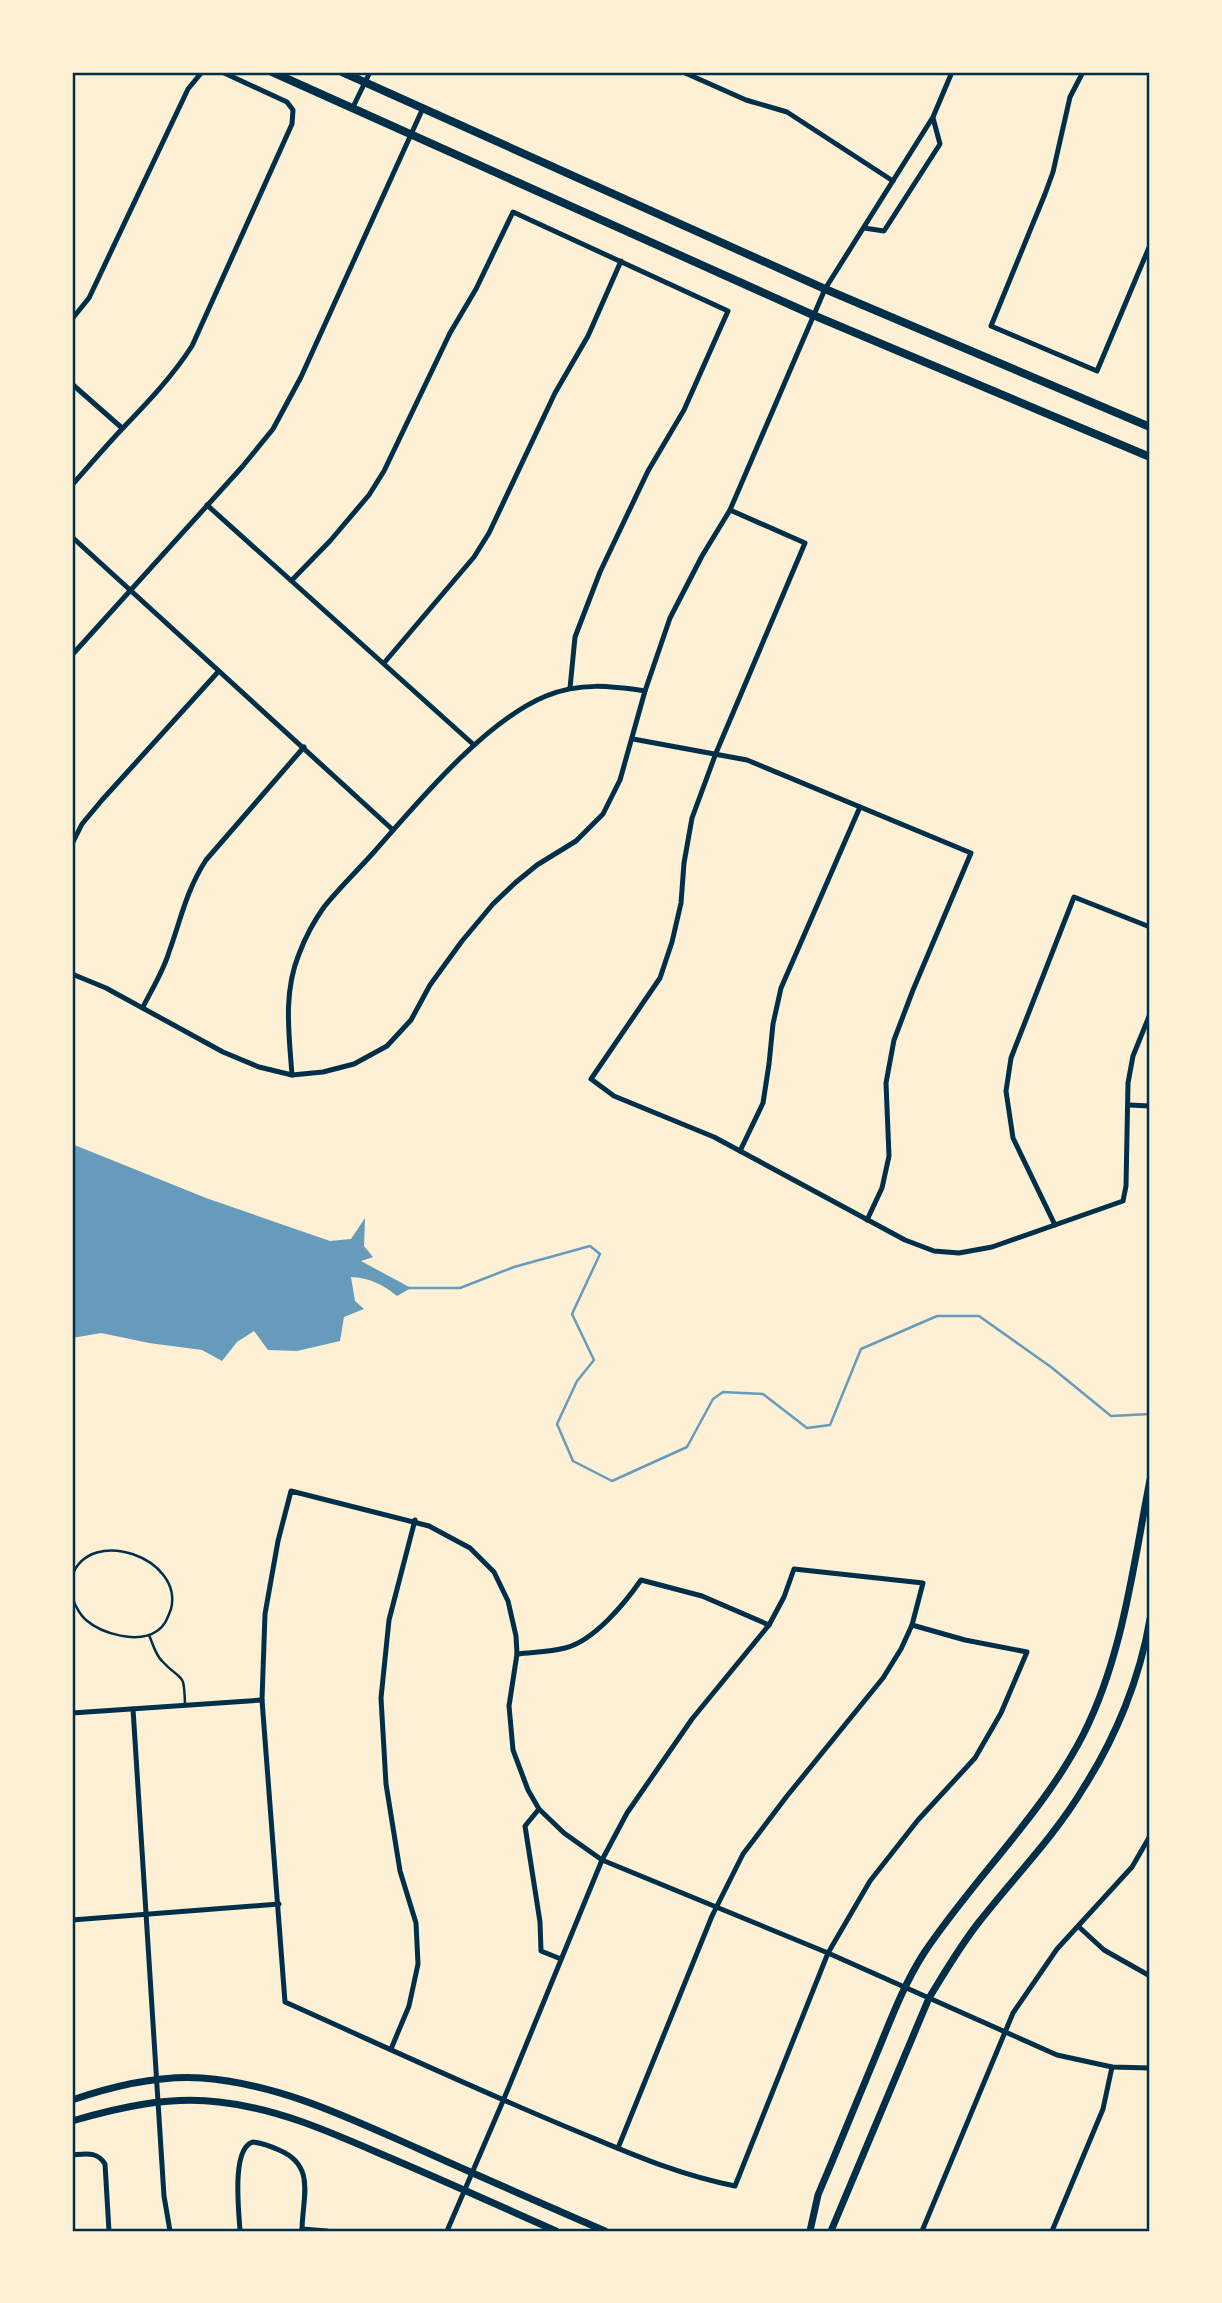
<svg xmlns="http://www.w3.org/2000/svg" width="1222" height="2303" viewBox="0 0 1222 2303" font-family="Overpass,sans-serif">
	<style>
		.water { fill: #669bbc }
		.lines { fill: none; stroke-linecap: round; stroke-linejoin: round }
		.stream { stroke: #669bbc; stroke-width: 2.5 }
		.service { stroke: #003049; stroke-width: 2.5 }
		.minor { stroke: #003049; stroke-width: 5 }
		.tertiary { stroke: #003049; stroke-width: 7 }
		.secondary { stroke: #003049; stroke-width: 8 }
		.neatline { fill: none; stroke: #003049; stroke-width: 2.5 }
	</style>
	<rect width="100%" height="100%" fill="#fdf0d5"/>
	<path class="water" d="M72,1144L206,1198L330,1241L351,1239L365,1218L364,1246L373,1257L361,1261L411,1288L397,1296C382,1284 370,1278 351,1277L355,1301L364,1309L344,1317L340,1341L297,1351L268,1350L254,1331L237,1342L222,1361L202,1350L149,1343L101,1333L72,1338Z"/>
	<g class="lines">
		<polyline class="stream" points="408,1288 460,1288 514,1267 590,1246 600,1254 572,1314 594,1360 577,1381 557,1424 573,1461 612,1481 687,1447 713,1399 723,1392 763,1394 807,1428 830,1425 861,1349 937,1316 979,1316 1051,1367 1111,1416 1150,1414"/>
		<g class="service">
			<path d="M72,1576C90,1525 184,1558 171,1609C168,1617 165,1626 157,1631C138,1644 102,1634 86,1620C79,1614 75,1605 72,1597"/>
			<path d="M149,1635C153,1644 155,1654 162,1661C182,1683 184,1669 185,1704"/>
		</g>
		<g class="minor">
			<polyline points="683,72 746,100 787,112 893,181"/>
			<polyline points="1083,72 1070,97 1053,172 1045,194 991,326 1097,371 1150,245"/>
			<polyline points="353,107 370,72"/>
			<polyline points="864,228 884,231 940,144 933,118"/>
			<polyline points="72,319 89,298 188,89 202,72"/>
			<polyline points="72,384 122,428"/>
			<path d="M72,485C88,467 105,447 122,429C147,403 172,377 192,346L292,124L293,110L287,102L222,72"/>
			<polyline points="207,505 474,745"/>
			<polyline points="730,510 805,543 716,753 692,818 684,863 681,903 672,942 660,978 591,1079 614,1096 714,1137 905,1240 934,1251 959,1253 992,1247 1123,1201 1126,1186 1128,1083 1133,1056 1150,1014"/>
			<polyline points="72,537 393,830"/>
			<polyline points="292,580 330,541 369,495 384,471 450,333 476,289 513,212 728,311 684,410 648,471 600,572 575,637 570,688"/>
			<polyline points="72,655 242,467 273,429 301,377 423,108"/>
			<polyline points="384,663 474,557 489,533 555,393 588,336 621,261"/>
			<polyline points="633,739 747,760 971,853 913,990 894,1040 886,1083 889,1156 882,1188 867,1220"/>
			<polyline points="72,844 82,824 102,800 218,672"/>
			<polyline points="72,974 106,988 223,1052 259,1067 292,1075 323,1072 354,1064 387,1046 411,1020 430,985 462,941 493,904 515,883 537,865 576,841 603,814 620,780 645,691 670,618 702,556 730,510 825,289 933,117 952,72"/>
			<path d="M143,1007C152,989 163,972 169,952C181,919 186,891 206,860L304,747"/>
			<path d="M292,1075C289,1034 283,993 299,954C305,938 314,921 324,907C339,888 358,870 374,852C418,802 485,721 546,696C580,682 611,686 645,691"/>
			<polyline points="1129,1105 1150,1106"/>
			<polyline points="740,1151 763,1103 769,1064 773,1024 781,988 860,807"/>
			<polyline points="1055,1225 1013,1138 1006,1091 1011,1058 1074,897 1150,927"/>
			<path d="M912,1625L965,1640L1027,1652L1001,1713L975,1758L918,1820L870,1881L828,1953L735,2186C674,2174 625,2151 569,2128C473,2088 379,2044 285,2002L262,1700L265,1614L278,1541L291,1491L429,1526L470,1548L494,1572L508,1601L516,1636L517,1654L509,1706L513,1750L528,1790L539,1809L564,1833L602,1860L828,1953L1057,2055L1112,2067L1150,2068"/>
			<path d="M517,1654C533,1652 550,1652 565,1648C594,1641 625,1603 641,1580L702,1596L769,1625"/>
			<polyline points="133,1709 164,2196 170,2231"/>
			<polyline points="72,1713 262,1700"/>
			<polyline points="539,1809 525,1826 540,1922 541,1951 561,1959"/>
			<polyline points="72,1920 279,1904"/>
			<polyline points="1079,1927 1104,1950 1150,1976"/>
			<polyline points="391,2049 409,2006 418,1964 416,1923 400,1871 386,1784 381,1698 389,1620 415,1520"/>
			<path d="M72,2155C86,2154 97,2151 105,2164L109,2231"/>
			<polyline points="302,2229 327,2231"/>
			<path d="M240,2231C239,2212 231,2148 253,2142C262,2143 270,2146 279,2150C317,2166 302,2198 302,2231"/>
			<polyline points="447,2231 503,2101 602,1860 627,1813 692,1719 769,1625 784,1597 794,1569 923,1583 912,1625 901,1649 883,1678 787,1796 743,1854 712,1916 618,2148"/>
			<polyline points="922,2231 1013,2013 1057,1949 1132,1867 1150,1836"/>
			<polyline points="1052,2231 1103,2109 1112,2067"/>
		</g>
		<g class="tertiary">
			<path d="M72,2100C113,2086 158,2075 202,2078C280,2084 349,2118 419,2149C481,2177 543,2204 605,2231"/>
			<path d="M72,2121C120,2107 169,2096 219,2102C276,2108 328,2131 381,2154C440,2179 498,2205 556,2231"/>
			<path d="M810,2231L818,2195C838,2148 857,2101 877,2053C891,2019 904,1984 924,1953C974,1878 1042,1815 1083,1735C1123,1656 1133,1566 1150,1480"/>
			<path d="M831,2231L929,1998C945,1972 960,1946 979,1922C1014,1877 1055,1836 1084,1787C1116,1737 1140,1678 1150,1619"/>
		</g>
		<g class="secondary">
			<polyline points="272,72 813,315 1150,457"/>
			<polyline points="342,72 825,289 1150,427"/>
		</g>
	</g>
	<rect width="1222" height="2303" fill="none" stroke="#fdf0d5" stroke-width="147"/>
	<rect x="74" y="74" width="1074" height="2156" class="neatline"/>
</svg>
